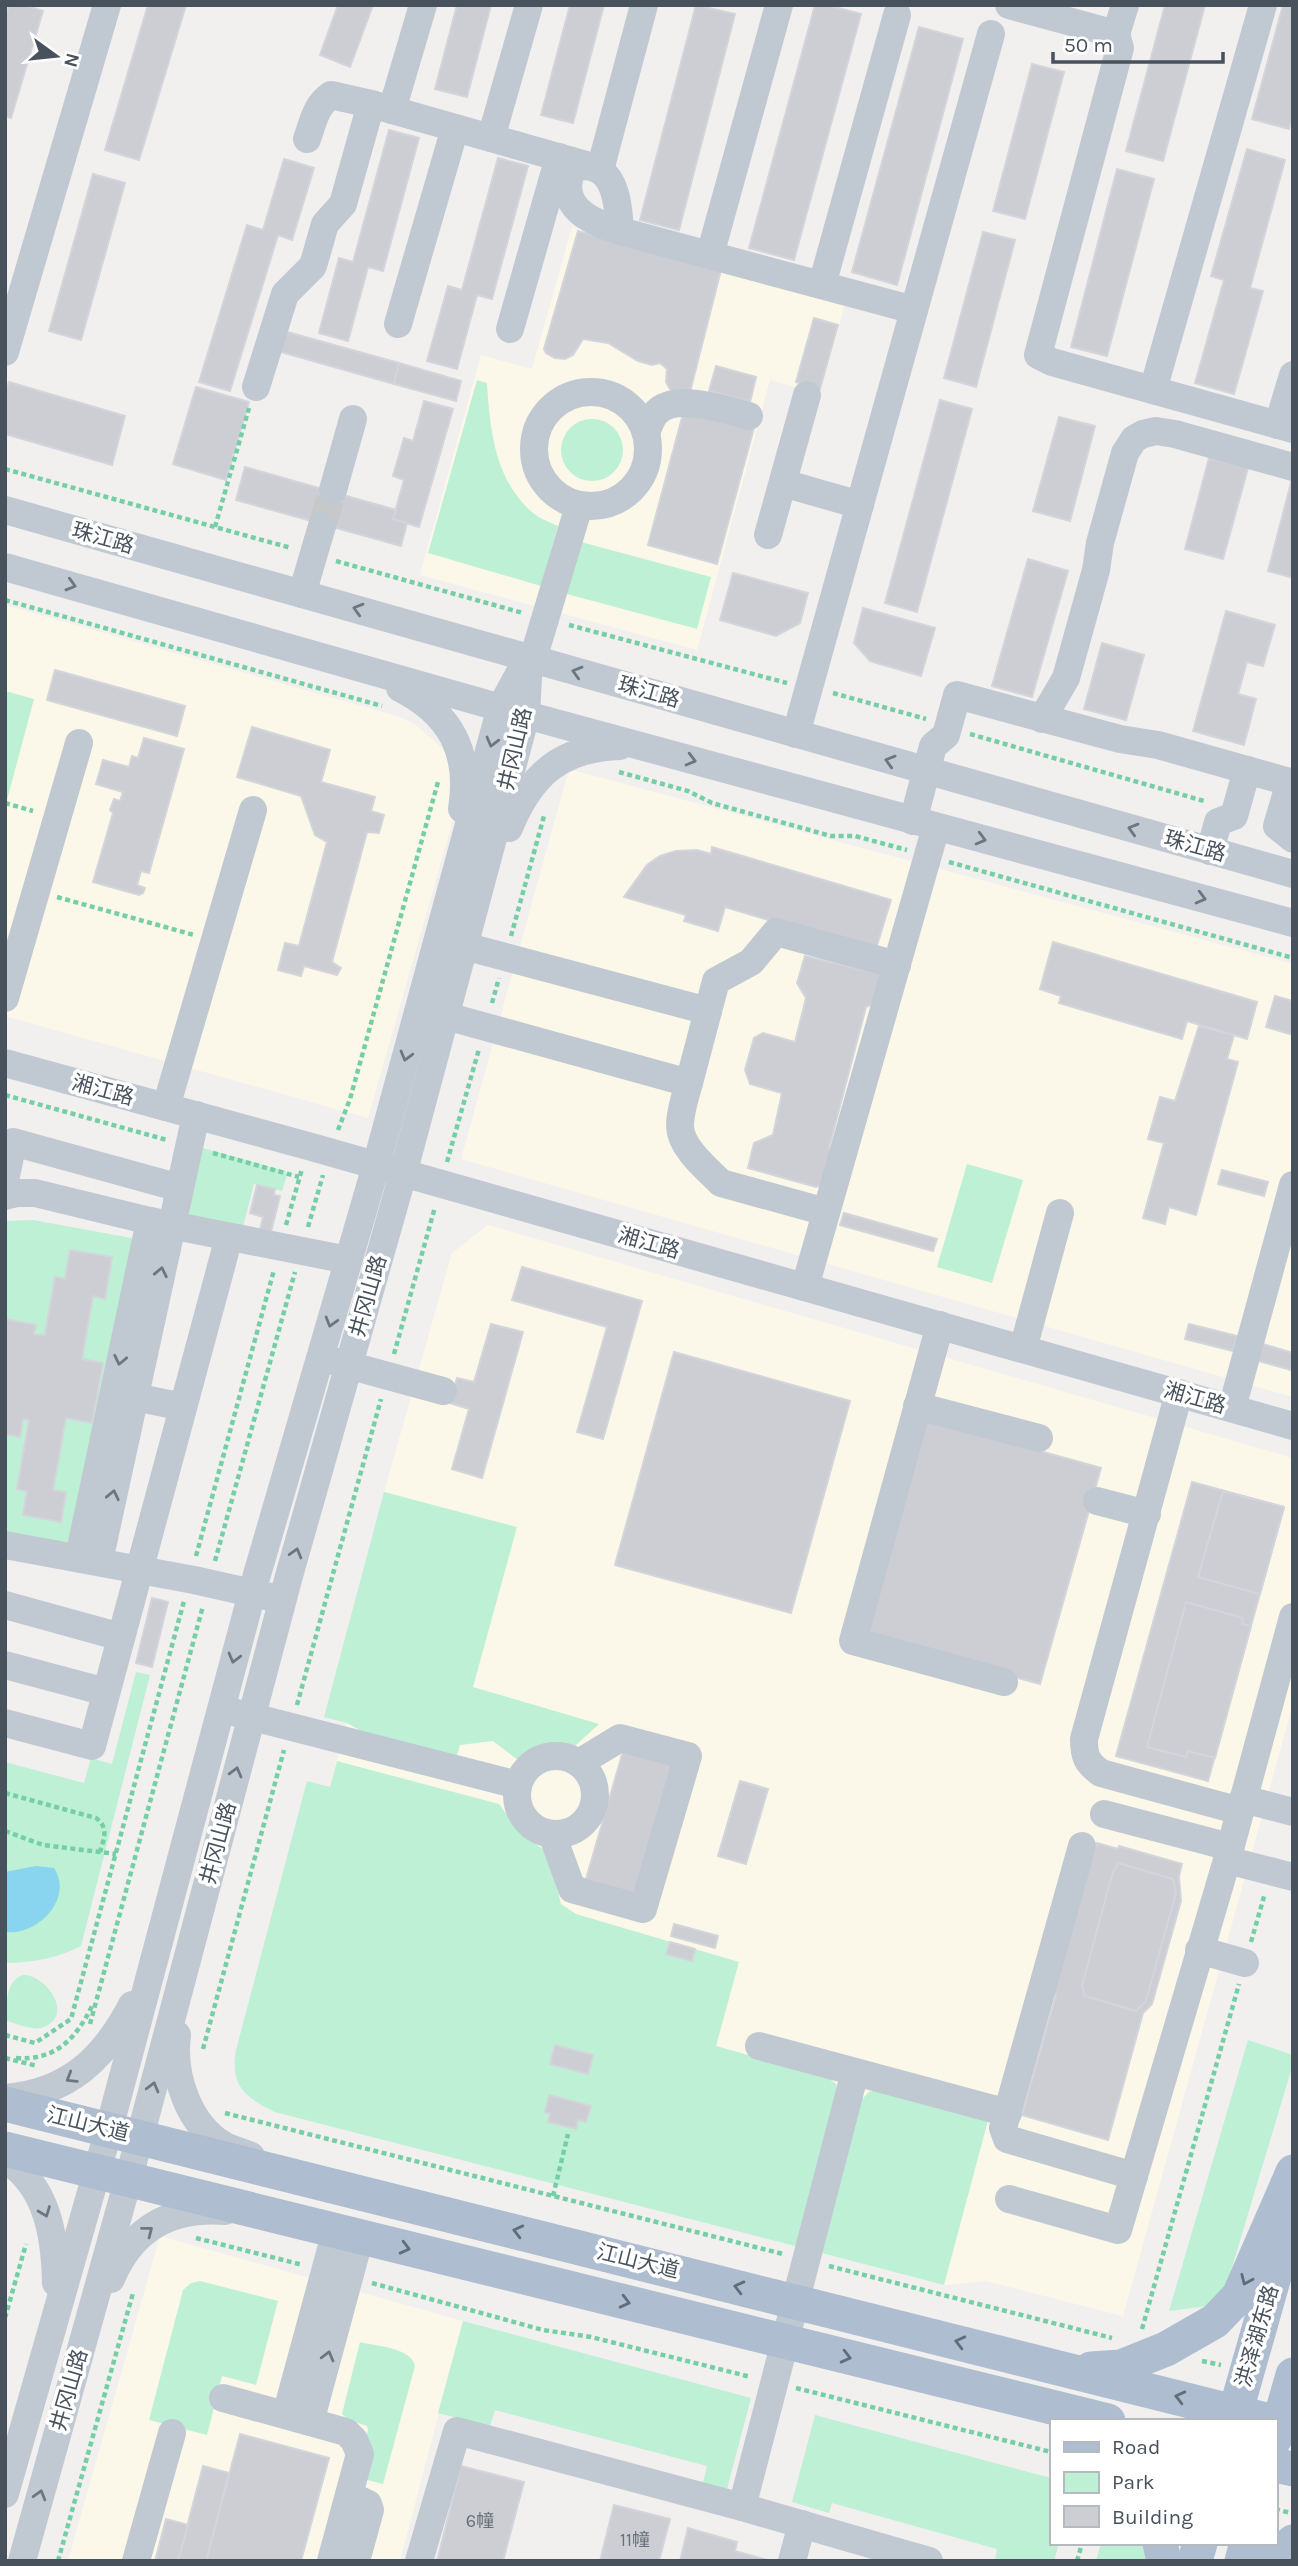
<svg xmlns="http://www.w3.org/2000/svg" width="1298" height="2566" viewBox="0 0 1298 2566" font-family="Karla,'Noto Sans SC',sans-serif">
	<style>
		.commercial { fill: #fcf8e9 }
		.green { fill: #bdf0d4 }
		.water { fill: #89d4ee }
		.building { fill: #ccced4; stroke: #d3d5db; stroke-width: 2 }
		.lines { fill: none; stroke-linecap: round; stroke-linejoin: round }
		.minor-tunnel { stroke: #c7c8ca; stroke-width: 28; stroke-dasharray: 28 14; stroke-linecap: butt }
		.path { stroke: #74cfa7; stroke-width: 4.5; stroke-dasharray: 5 3.5; stroke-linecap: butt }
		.minor { stroke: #c0c9d2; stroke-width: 28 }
		.major { stroke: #aebdcf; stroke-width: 35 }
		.oneway { stroke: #6b7680 }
		.oneway2 { stroke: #616d7a }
		.labels { text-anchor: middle; stroke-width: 7; stroke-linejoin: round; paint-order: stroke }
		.number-label { font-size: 18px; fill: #68717b }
		.street-label { font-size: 21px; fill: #47525d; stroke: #fff }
	</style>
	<rect width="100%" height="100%" fill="#f2efef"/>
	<g class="commercial">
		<polygon points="572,227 846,301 820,394 770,380 697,650 420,575 481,355 532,369"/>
		<polygon points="5,605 397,716 416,725 443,749 453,766 459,799 368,1118 5,1016"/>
		<polygon points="569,769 1293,964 1293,1397 461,1159"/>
		<polygon points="488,1225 1293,1458 1293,1704 1123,2316 986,2281 944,2285 818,2252 268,2013 408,1498 384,1492 452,1253"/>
		<polygon points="160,2236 463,2321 400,2561 68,2561"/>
	</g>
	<g class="green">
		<path d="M477,380L487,383C490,430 495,481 533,513C540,519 550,522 558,526L541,586L428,553Z"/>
		<circle cx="592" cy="450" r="31"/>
		<polygon points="581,542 711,577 697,629 567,594"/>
		<polygon points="5,691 34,699 7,800 5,799"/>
		<polygon points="203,1148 285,1171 287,1175 282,1191 254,1184 242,1231 183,1216"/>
		<polygon points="967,1164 1023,1180 992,1283 937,1267"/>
		<polygon points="33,1220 137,1239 74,1546 5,1532 5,1221"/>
		<path d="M384,1492L517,1527L473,1687L599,1724L574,1747C552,1746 537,1750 518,1760L493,1741L460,1745L457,1755L361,1731L347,1723L324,1717Z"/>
		<path d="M136,1672L150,1675L81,1946C58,1958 31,1963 5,1963V1762L84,1783L91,1758L112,1764Z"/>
		<path d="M337,1761L499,1804L522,1835L543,1849L553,1871L561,1904L576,1914L739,1962L716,2046L827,2077L836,2084L839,2093L803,2248L275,2112C244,2097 230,2085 236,2050L307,1781L330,1787Z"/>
		<path d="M23,1975C48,1975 76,2018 41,2028C32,2030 17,2024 7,2021C6,2006 5,1981 23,1975Z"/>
		<polygon points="1248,2040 1293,2055 1293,2064 1224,2294 1208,2306 1169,2311"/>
		<polygon points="879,2087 990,2113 944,2285 818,2252 860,2101 869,2092"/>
		<polygon points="200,2281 278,2301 256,2385 222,2376 207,2435 149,2420 183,2290 191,2283"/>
		<polygon points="463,2321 751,2398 727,2489 703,2483 707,2466 495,2410 490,2426 438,2413"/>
		<path d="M360,2342C376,2346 412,2348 415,2366L383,2484L356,2477L368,2430L367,2426L349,2420L342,2414Z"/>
		<polygon points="815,2415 1051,2478 1051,2543 1059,2543 1054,2561 999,2561 995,2560 997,2549 832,2503 829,2513 792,2502"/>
		<polygon points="1101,2543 1154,2543 1156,2561 1096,2561"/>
	</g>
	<path class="water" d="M36,1866L54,1868C74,1899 37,1936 5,1932V1872Z"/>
	<g class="building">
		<polygon points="9,5 24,5 43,11 11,118 5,116 5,18"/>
		<polygon points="148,5 186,5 139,160 105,150"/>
		<polygon points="338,5 373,5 350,67 320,55"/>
		<polygon points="457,5 491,5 467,97 435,89"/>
		<polygon points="570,5 604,5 573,123 541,115"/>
		<polygon points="696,5 735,14 679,230 640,220"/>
		<polygon points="815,5 827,5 861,14 794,260 749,248"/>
		<polygon points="1165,5 1205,5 1163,161 1126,151"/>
		<polygon points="1283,5 1293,5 1293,115 1289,129 1252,119"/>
		<polygon points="919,27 963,39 897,285 852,272"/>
		<polygon points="1032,64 1064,72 1025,219 993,211"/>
		<polygon points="389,130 419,138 383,271 368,267 348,341 319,333 339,258 353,262"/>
		<polygon points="1247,149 1285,160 1250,288 1263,291 1234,394 1195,383 1224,280 1211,276"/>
		<polygon points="498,158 528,166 492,299 477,295 457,369 427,361 448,286 462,290"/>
		<polygon points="284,159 314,168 292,240 278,235 230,391 199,382 247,225 263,230"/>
		<polygon points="1117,169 1154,179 1107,356 1071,347"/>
		<polygon points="93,174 125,183 81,340 49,331"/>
		<polygon points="578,231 721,270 689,396 671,391 666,382 667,369 660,363 652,365 638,361 608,343 583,339 573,355 565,359 555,358 546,353 544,349"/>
		<polygon points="983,232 1015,240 976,387 944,378"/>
		<polygon points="814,318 838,325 820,389 796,382"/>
		<polygon points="280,330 399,363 394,384 274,350"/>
		<polygon points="399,363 461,381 456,401 394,384"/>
		<polygon points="716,366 756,377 750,402 709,391"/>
		<polygon points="9,382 125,416 112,465 5,434 5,394"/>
		<polygon points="196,387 249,402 226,480 173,464"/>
		<polygon points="940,400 972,409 917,612 885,603"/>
		<polygon points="424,401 453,409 419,527 393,519 404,480 393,476 404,438 413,441"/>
		<polygon points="684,410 754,428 717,564 648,545"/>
		<polygon points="1059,417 1095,426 1070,521 1033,511"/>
		<polygon points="1209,458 1248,468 1223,559 1185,549"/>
		<polygon points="245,467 396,510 393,519 407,523 401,546 236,500"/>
		<polygon points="1292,479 1293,480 1293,578 1268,571"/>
		<polygon points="1028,559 1068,571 1032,697 992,686"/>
		<polygon points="733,573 808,593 800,623 776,636 720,620"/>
		<polygon points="863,608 935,628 921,676 870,661 854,643"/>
		<polygon points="1226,611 1275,625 1263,666 1247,662 1238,694 1256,699 1244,745 1193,731"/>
		<polygon points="1102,643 1144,655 1126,720 1084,709"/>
		<polygon points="55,670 185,706 177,736 47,700"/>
		<polygon points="252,727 330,750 321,782 375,797 371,811 384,815 379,833 367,832 332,962 341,968 337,975 304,966 301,976 278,970 285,943 299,946 327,842 315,835 301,796 237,777"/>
		<polygon points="144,738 184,749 149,873 141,871 137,885 145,888 143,893 139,895 93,882 113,813 110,810 114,799 120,801 123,792 96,784 103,760 129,767 132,756 138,758"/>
		<polygon points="712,847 891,900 875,952 725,907 718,931 684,921 686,915 624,897 647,865 660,856 676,851 697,850 711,854"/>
		<polygon points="1053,942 1257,1002 1247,1039 1187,1021 1182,1039 1059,1003 1061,996 1040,989"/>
		<polygon points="805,956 880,974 880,1001 866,1007 829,1148 834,1160 827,1183 816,1187 748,1168 754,1143 773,1135 782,1093 750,1084 745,1070 754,1038 763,1033 795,1042 806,998 797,983"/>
		<polygon points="1275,996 1293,1001 1293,1035 1266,1027"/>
		<polygon points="1199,1026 1234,1035 1227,1059 1238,1062 1196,1215 1169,1207 1165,1224 1143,1218 1164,1143 1148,1139 1160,1097 1175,1101"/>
		<polygon points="1222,1170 1268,1182 1264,1196 1218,1184"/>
		<polygon points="257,1185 275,1189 274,1195 280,1196 271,1232 260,1229 263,1217 250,1213"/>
		<polygon points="844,1213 937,1239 933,1251 840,1225"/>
		<polygon points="70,1250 112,1257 105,1299 93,1296 82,1359 103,1363 92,1423 66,1418 53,1490 66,1492 61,1522 23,1515 27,1491 17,1489 29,1420 23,1419 20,1437 5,1434 5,1319 36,1325 34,1334 45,1335 55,1277 65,1279"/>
		<polygon points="522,1267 642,1301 603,1439 577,1432 607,1327 512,1300"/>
		<polygon points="491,1324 523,1332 482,1478 452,1469 469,1409 450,1403 457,1378 474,1382"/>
		<polygon points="1189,1324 1237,1336 1233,1351 1185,1339"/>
		<polygon points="1263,1344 1293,1353 1291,1370 1259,1361"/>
		<polygon points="674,1352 850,1401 791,1613 615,1565"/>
		<polygon points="919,1417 1101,1468 1040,1684 858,1634"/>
		<polygon points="1192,1482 1284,1507 1208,1781 1116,1756"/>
		<polygon points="1223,1491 1284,1507 1260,1594 1198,1577"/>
		<polygon points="152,1598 168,1602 152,1667 136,1663"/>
		<polygon points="1186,1602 1243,1618 1242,1624 1251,1626 1215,1758 1188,1751 1186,1757 1147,1747"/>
		<polygon points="624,1748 676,1764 638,1895 586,1879"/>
		<polygon points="740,1781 768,1789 746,1864 718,1856"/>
		<polygon points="1097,1843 1118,1849 1119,1846 1182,1864 1179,1876 1181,1901 1152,2004 1143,2013 1108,2140 1022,2115 1056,1995 1054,1984"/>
		<polygon points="1118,1863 1173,1879 1176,1893 1146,2001 1136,2011 1085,1996 1082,1986 1112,1875"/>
		<polygon points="674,1924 718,1936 715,1948 671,1936"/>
		<polygon points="670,1942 695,1949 692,1961 666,1954"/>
		<polygon points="555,2045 593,2055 588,2074 550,2064"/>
		<polygon points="549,2095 591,2106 586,2122 578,2120 576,2129 548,2122 550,2114 545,2112"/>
		<polygon points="240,2434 329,2458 301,2561 206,2561"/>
		<polygon points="203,2466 229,2473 206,2561 178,2561"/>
		<polygon points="461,2466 524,2482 503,2561 437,2561"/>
		<polygon points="614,2505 670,2519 659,2561 600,2561"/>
		<polygon points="166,2519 188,2525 178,2561 155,2561"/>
		<polygon points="688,2528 737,2542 735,2551 771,2561 680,2561"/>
	</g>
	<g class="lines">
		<polyline class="minor-tunnel" points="322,526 333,490"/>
		<g class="path">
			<polyline points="5,469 291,548"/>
			<polyline points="215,527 249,408"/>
			<polyline points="336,561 523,613"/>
			<polyline points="5,600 382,706"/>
			<polyline points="569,625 787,683"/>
			<polyline points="833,693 926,719"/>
			<polyline points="970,734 1204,801"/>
			<polyline points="619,772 688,791 712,803 831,836 855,836 907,850"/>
			<polyline points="5,803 33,811"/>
			<polyline points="949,862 1293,958"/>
			<polyline points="57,897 194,935"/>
			<polyline points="511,936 544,816"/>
			<polyline points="492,1003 499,978"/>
			<polyline points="5,1095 167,1140"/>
			<polyline points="338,1130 350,1099 438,782"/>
			<polyline points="213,1153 299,1177"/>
			<polyline points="447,1162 479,1049"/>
			<polyline points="286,1225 302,1169"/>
			<polyline points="308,1227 323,1175"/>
			<polyline points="394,1354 435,1207"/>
			<polyline points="196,1556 274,1270"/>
			<polyline points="215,1561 295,1272"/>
			<polyline points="297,1705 381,1399"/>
			<path d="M5,1793L96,1818C109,1827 104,1839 100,1852"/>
			<polyline points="5,1831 43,1845 116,1854"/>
			<polyline points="1251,1942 1265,1893"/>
			<polyline points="90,2024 203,1606"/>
			<polyline points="5,2035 35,2043 71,2019 184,1601"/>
			<polyline points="203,2049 284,1750"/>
			<polyline points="5,2058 37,2066"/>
			<path d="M16,2058C55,2061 76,2039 92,2006"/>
			<polyline points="225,2113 783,2254"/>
			<polyline points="553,2196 568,2134"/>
			<polyline points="196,2238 303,2265"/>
			<polyline points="829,2266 1112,2338"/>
			<polyline points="372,2283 543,2330 591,2337 751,2377"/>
			<polyline points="5,2318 26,2244"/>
			<polyline points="1142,2329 1239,1984"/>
			<polyline points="1202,2361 1221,2365"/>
			<polyline points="796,2388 1051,2452"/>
			<polyline points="1275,2509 1291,2513"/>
			<polyline points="58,2561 133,2293"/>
			<polyline points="1077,2561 1082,2543"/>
		</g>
		<g class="minor">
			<polyline points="1009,5 1116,34 1120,48 1038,355 1052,362 1293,429"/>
			<polyline points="1116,34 1125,5"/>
			<polyline points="392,110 423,5"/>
			<polyline points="491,138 529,5"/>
			<path d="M307,139C313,122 316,105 331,95L371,104L586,165"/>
			<polyline points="600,170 644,5"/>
			<path d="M620,231C588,221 556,206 573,167C615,159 618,200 620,231L914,310"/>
			<polyline points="710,255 779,5"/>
			<polyline points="822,285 897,15"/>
			<polyline points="398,324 455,128"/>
			<polyline points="510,329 559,157"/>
			<polyline points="5,352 107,5"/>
			<polyline points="256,387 285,294 313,266 325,224 343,204 371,104"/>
			<polyline points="1153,390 1263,5"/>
			<circle cx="591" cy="449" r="57"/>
			<polyline points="1278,425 1293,375"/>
			<path d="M646,433C649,426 651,418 656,413C675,392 726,410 749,416"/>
			<polyline points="783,483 860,505"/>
			<polyline points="333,490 353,419"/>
			<polyline points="5,510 1293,874"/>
			<polyline points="768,535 807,395"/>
			<polyline points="5,567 526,715 1293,923"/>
			<polyline points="302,594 322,526"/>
			<polyline points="533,659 579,506"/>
			<path d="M400,688C451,714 471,752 462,809"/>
			<polyline points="1042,719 1066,678 1096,570 1100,543 1125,453 1134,439 1143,434 1156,431 1175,434 1293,467"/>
			<polyline points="796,734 991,34"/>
			<polyline points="1290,782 1277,826 1293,839"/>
			<polyline points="913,821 933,746 946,735 957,695 1120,739 1158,745 1293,783"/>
			<path d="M509,828C531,774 561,748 620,746"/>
			<polyline points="1210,851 1218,822 1234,816 1247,770"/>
			<polyline points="5,998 79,743"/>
			<polyline points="428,1011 689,1083 708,1011 445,941"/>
			<polyline points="708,1011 716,981 751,962 776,932 897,965"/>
			<polyline points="5,1063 308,1146 1293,1426"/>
			<path d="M689,1083C685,1097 680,1112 680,1126C680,1147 707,1169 721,1183L826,1212"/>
			<polyline points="166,1107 253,810"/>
			<polyline points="5,1181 13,1142 180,1188"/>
			<polyline points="5,1196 17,1193 35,1193 150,1221 348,1260"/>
			<polyline points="805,1287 936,827"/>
			<polyline points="940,1325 853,1641 1004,1682"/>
			<polyline points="1023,1349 1060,1213"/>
			<polyline points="333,1361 443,1391"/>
			<path d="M1179,1393L1084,1739C1084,1757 1087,1763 1101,1773L1240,1811"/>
			<polyline points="135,1397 183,1407"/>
			<polyline points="917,1406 1039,1438"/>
			<polyline points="1232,1408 1293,1185"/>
			<polyline points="1097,1501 1147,1514"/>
			<polyline points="5,1545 194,1580 270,1597"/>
			<polyline points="79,1557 150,1221"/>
			<polyline points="99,1561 196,1115"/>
			<polyline points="5,1605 121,1637"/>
			<polyline points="1293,1617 1227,1860 1293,1877"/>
			<polyline points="5,1665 106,1692"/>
			<polyline points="233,1712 518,1785"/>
			<polyline points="5,1723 92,1746 225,1252"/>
			<circle cx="556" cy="1795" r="39"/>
			<polyline points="1243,1799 1293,1812"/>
			<polyline points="1104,1814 1230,1847"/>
			<polyline points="552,1834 572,1889 643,1909 688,1756 620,1738 579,1763"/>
			<polyline points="1082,1846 1003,2128 1007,2139 1134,2176"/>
			<polyline points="1199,1950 1245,1963"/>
			<path d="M177,2035C172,2075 188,2125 225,2146C233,2150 243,2152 251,2156"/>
			<polyline points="759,2046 1008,2113"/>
			<path d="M5,2098C68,2093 104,2059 132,2005"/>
			<path d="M5,2159C48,2186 55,2237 56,2283"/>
			<polyline points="1009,2199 1118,2230 1227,1860"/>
			<path d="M111,2279C132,2228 171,2207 225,2211"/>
			<polyline points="223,2398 346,2432 354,2440 360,2454 331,2561"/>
			<polyline points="286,2415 336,2231"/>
			<polyline points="310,2422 360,2237"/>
			<polyline points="5,2494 109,2129 256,1578 376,1166 501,707 525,663"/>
			<polyline points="349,2495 368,2504 370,2510 356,2561"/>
			<polyline points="742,2507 855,2072"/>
			<polyline points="22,2561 140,2137 289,1576 403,1174 526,715 529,658"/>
			<polyline points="136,2561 172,2433"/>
			<polyline points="419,2561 457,2431 742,2507 929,2561"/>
			<polyline points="792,2561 802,2524"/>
		</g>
		<g class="major">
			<polyline points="5,2104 1270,2421"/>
			<polyline points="5,2149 1108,2421"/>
			<polyline points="1091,2369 1121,2367 1166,2349 1215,2321 1239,2296 1293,2172"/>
			<polyline points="1233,2421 1286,2234"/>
			<polyline points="1275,2438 1293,2375"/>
			<polyline points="1275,2465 1293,2469"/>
			<polyline points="1160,2543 1164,2561"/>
			<polyline points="1195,2561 1200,2543"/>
			<polyline points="1242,2561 1247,2543"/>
			<polyline points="1270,2561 1293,2542"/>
		</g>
	</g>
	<defs><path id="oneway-chevron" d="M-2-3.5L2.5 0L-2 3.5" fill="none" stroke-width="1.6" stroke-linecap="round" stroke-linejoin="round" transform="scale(1.75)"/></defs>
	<g class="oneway">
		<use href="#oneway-chevron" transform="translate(71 585) rotate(16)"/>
		<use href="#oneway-chevron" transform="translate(358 609) rotate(-164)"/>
		<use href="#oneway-chevron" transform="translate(577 672) rotate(-164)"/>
		<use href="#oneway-chevron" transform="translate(492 742) rotate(105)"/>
		<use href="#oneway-chevron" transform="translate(691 760) rotate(15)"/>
		<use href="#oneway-chevron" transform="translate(890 761) rotate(-164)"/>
		<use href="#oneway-chevron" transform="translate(1133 829) rotate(-164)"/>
		<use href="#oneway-chevron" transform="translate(981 839) rotate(15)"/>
		<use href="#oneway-chevron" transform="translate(1201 898) rotate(15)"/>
		<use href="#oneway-chevron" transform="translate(406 1056) rotate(105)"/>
		<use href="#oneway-chevron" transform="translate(161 1272) rotate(-78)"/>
		<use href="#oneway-chevron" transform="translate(331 1322) rotate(106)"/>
		<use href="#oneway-chevron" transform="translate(120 1360) rotate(102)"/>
		<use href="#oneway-chevron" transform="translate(113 1495) rotate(-78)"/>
		<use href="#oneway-chevron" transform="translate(296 1553) rotate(-74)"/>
		<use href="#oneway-chevron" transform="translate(234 1658) rotate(105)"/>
		<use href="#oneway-chevron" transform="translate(236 1772) rotate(-75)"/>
		<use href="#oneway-chevron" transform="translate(71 2078) rotate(148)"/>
		<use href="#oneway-chevron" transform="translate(153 2087) rotate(-75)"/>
		<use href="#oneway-chevron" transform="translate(45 2212) rotate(69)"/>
		<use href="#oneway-chevron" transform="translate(148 2231) rotate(-38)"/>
		<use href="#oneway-chevron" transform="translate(328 2356) rotate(-75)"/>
		<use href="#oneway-chevron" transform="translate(40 2495) rotate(-74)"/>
	</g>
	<g class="oneway2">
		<use href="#oneway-chevron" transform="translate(518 2231) rotate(-166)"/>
		<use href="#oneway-chevron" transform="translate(405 2248) rotate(14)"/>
		<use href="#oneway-chevron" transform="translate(1246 2280) rotate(114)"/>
		<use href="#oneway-chevron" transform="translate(739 2287) rotate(-166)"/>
		<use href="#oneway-chevron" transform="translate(625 2302) rotate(14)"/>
		<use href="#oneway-chevron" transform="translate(960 2342) rotate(-166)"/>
		<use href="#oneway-chevron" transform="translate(846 2357) rotate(14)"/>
		<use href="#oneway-chevron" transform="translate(1180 2397) rotate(-166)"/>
	</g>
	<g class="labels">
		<g class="number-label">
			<text x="480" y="2527">6幢</text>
			<text x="635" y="2546">11幢</text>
		</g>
		<g class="street-label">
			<text transform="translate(103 538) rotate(16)" y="7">珠江路</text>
			<text transform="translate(649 692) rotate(16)" y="7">珠江路</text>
			<text transform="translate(515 749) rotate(-77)" y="7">井冈山路</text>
			<text transform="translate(1195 846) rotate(16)" y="7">珠江路</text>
			<text transform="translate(103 1090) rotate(15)" y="7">湘江路</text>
			<text transform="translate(649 1243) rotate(16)" y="7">湘江路</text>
			<text transform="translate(368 1296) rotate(-74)" y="7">井冈山路</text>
			<text transform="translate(1195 1398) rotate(16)" y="7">湘江路</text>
			<text transform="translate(218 1843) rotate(-75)" y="7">井冈山路</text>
			<text transform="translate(88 2124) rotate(14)" y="7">江山大道</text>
			<text transform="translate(638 2261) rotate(14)" y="7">江山大道</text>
			<text transform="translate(1257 2336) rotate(-74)" y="7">洪泽湖东路</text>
			<text transform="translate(69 2390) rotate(-74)" y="7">井冈山路</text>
		</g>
	</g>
	<rect width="1298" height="2566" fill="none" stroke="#47525d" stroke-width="14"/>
	<rect x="1050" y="2419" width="228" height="126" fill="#ffffff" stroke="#b5babe" stroke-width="2"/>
	<rect x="1064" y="2442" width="35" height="10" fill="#aebdcf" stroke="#b5babe" stroke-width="2"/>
	<text x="1112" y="2454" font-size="21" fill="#47525d">Road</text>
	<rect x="1064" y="2472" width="35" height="21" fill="#bdf0d4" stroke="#b5babe" stroke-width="2"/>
	<text x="1112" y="2489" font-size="21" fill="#47525d">Park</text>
	<rect x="1064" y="2506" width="35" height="21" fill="#ccced4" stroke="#b5babe" stroke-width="2"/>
	<text x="1112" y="2524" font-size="21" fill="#47525d">Building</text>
	<g transform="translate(56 56) rotate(105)" stroke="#ffffff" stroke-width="5" paint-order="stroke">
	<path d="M0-5L12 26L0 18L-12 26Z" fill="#47525d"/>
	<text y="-10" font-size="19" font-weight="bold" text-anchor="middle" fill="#47525d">N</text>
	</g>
	<path d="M1053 52v10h170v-10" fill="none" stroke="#47525d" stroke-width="3.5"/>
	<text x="1064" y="52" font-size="21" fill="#47525d" stroke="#ffffff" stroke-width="5" paint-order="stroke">50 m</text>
</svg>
